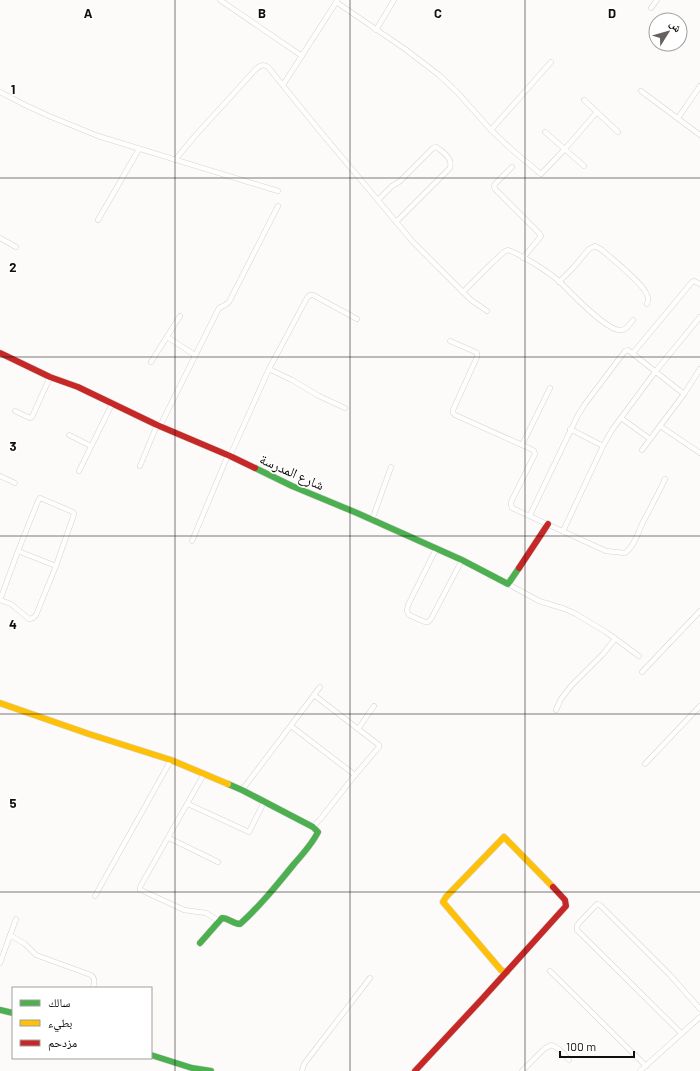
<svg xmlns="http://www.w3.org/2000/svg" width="700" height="1071" viewBox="0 0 700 1071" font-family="Barlow,'Noto Naskh Arabic',sans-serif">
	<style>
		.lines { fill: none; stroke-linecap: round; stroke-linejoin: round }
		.street-casing { stroke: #d7d4d1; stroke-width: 5.5 }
		.fast-casing { stroke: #d7d4d1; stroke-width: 7 }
		.slow-casing { stroke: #d7d4d1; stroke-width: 7 }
		.jam-casing { stroke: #d7d4d1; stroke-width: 7 }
		.street { stroke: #fffefe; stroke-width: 4.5 }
		.fast { stroke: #4caf50; stroke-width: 6 }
		.slow { stroke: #ffc107; stroke-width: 6 }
		.jam { stroke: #c62828; stroke-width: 6 }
		.grid { fill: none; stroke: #120e0b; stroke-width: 1; stroke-opacity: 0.55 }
		.labels { text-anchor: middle; stroke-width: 3.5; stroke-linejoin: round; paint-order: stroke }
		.street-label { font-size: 14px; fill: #120e0b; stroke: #fff }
		.grid-label { font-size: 13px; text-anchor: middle; font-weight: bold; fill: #120e0b; stroke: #fff; stroke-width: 3.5; stroke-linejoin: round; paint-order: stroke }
	</style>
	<rect width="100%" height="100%" fill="#fcfbfa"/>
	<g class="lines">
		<g class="street-casing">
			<g id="street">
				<polyline points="220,0 302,56"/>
				<polyline points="336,2 405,49 439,75 457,92 491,130 511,149 541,174 564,150 597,112"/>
				<polyline points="651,8 657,0"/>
				<polyline points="376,30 394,0"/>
				<polyline points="283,85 337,1"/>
				<polyline points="641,91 700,135"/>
				<polyline points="0,92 25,105 49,116 98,136 278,191"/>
				<polyline points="584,100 618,132"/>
				<polyline points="678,118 700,86"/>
				<polyline points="491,130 551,62"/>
				<polyline points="545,132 584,166"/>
				<path d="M175,160L194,137L255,70C260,65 263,64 268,67L319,130L413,242L471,300L487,311"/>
				<polyline points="512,167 495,184 494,186 495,189 539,233 541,236 523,258"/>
				<path d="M378,200L392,186L399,182L433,148L436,147C443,151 453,159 450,168L396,222"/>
				<polyline points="98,220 139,149"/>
				<polyline points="0,238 16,247"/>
				<path d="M559,282L573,268L589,249L595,246L602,250C613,260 643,283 647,295C649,298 648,301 647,304"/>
				<path d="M463,292L493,262L504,252L508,250C522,255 549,272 560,282C571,293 605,329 619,330C626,331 629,325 633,320"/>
				<polyline points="167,337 195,355"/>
				<path d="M450,341L473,351L477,353V357L453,410V413L455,415L531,449L534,451L535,454L511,502V505L512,508L606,551L625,553C634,547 638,533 642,524C650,509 658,494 665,479"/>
				<polyline points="633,353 692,282 694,281 700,284"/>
				<polyline points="151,362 180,316"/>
				<polyline points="269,369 292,380 319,396 345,408"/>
				<polyline points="15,411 30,418 32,417 50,377"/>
				<polyline points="621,418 650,439"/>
				<polyline points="160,426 219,308 225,305 229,302 278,206"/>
				<polyline points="660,426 700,453"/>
				<polyline points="570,429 603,446"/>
				<polyline points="69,435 91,446"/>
				<polyline points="522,445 550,388"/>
				<polyline points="642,450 684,394 700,369"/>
				<polyline points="230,456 269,369 307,298 310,295 313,295 357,319"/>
				<polyline points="140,466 157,425"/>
				<polyline points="79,471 112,404"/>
				<polyline points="0,476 15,483"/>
				<polyline points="530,515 578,415 585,404 625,351 628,350 684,394"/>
				<polyline points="372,520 391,467"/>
				<polyline points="563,531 603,446 612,430 655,372 700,317"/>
				<polyline points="192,541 228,455"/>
				<polyline points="436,549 408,605 407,611 409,615 425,622 428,622 431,619 462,560"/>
				<polyline points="18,551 0,600 11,604 29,619 33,618 36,615 56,566 74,514 73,512 40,498 38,501 18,551 56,566"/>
				<polyline points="508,584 539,601 565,609 576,614 606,632 639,656"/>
				<polyline points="642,672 700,611"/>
				<polyline points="556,710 561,699 571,686 603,654 615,639"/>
				<polyline points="291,726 355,775"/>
				<polyline points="358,729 374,706"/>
				<polyline points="645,764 700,706"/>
				<polyline points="204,774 140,887 140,890 143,891 184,910 206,913 219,921"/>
				<polyline points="242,790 320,687"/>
				<polyline points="188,804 249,832 264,802"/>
				<polyline points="313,827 322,817 355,775 379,747 379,745 314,695"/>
				<polyline points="169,838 218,862"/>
				<polyline points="95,896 171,760"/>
				<path d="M10,935L25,944L36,955L91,975C96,979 94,983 93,988"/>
				<polyline points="0,963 16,919"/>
				<polyline points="550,971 646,1066"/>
				<polyline points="681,1033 577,930 577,926 579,923 597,904 600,905 670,975 700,1009"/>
				<polyline points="302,1071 304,1064 370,978"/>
				<path d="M522,1071L544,1049L551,1045C559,1047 564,1054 569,1060"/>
				<polyline points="640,1071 700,1017"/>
			</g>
		</g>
		<g class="fast-casing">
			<g id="fast">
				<polyline points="255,468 292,486 357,513 462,560 508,584 519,568"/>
				<path d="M200,943L222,918C229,918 233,924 240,924C260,906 277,885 294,864C303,854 312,844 318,832L313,827L242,790L228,784"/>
				<polyline points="0,1010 13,1013"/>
				<polyline points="151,1055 192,1068 211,1071"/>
			</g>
		</g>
		<g class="slow-casing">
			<g id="slow">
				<polyline points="0,703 89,734 171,760 228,784"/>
				<polyline points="507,972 501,970 443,902 446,897 504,837 553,887"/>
			</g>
		</g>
		<g class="jam-casing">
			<g id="jam">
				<polyline points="0,353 50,377 78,387 157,425 230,456 255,468"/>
				<polyline points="519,568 548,524"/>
				<polyline points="415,1071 482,999 566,906 565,900 553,887"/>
			</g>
		</g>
		<use href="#street" class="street"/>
		<use href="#fast" class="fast"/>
		<use href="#slow" class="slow"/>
		<use href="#jam" class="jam"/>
	</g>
	<path class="grid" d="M175,0V1071M350,0V1071M525,0V1071M0,178H700M0,357H700M0,536H700M0,714H700M0,892H700"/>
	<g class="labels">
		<g class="street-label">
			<text transform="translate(292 472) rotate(24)" y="5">شارع المدرسة</text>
		</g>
	</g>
	<g class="grid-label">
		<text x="88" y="18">A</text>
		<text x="262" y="18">B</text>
		<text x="438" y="18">C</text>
		<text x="612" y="18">D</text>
		<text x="13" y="94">1</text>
		<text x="13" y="272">2</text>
		<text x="13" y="451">3</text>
		<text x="13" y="629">4</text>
		<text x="13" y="808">5</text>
	</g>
	<rect x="12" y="987" width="140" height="72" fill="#ffffff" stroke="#a09f9d"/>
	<rect x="20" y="1000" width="20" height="6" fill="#4caf50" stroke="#a09f9d"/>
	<text x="48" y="1007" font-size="12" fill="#120e0b">سالك</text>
	<rect x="20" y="1020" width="20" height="6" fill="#ffc107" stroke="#a09f9d"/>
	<text x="48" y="1027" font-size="12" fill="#120e0b">بطيء</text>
	<rect x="20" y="1040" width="20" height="6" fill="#c62828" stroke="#a09f9d"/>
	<text x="48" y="1047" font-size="12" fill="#120e0b">مزدحم</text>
	<g transform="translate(668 32) rotate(53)"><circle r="19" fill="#ffffff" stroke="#a09f9d"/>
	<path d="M0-3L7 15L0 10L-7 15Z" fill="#64615f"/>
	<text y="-6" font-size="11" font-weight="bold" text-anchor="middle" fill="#120e0b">ش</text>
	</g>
	<path d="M560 1051v6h74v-6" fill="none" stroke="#120e0b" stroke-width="2"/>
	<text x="566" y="1051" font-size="12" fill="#120e0b" stroke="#ffffff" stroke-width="3" paint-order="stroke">100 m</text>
</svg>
